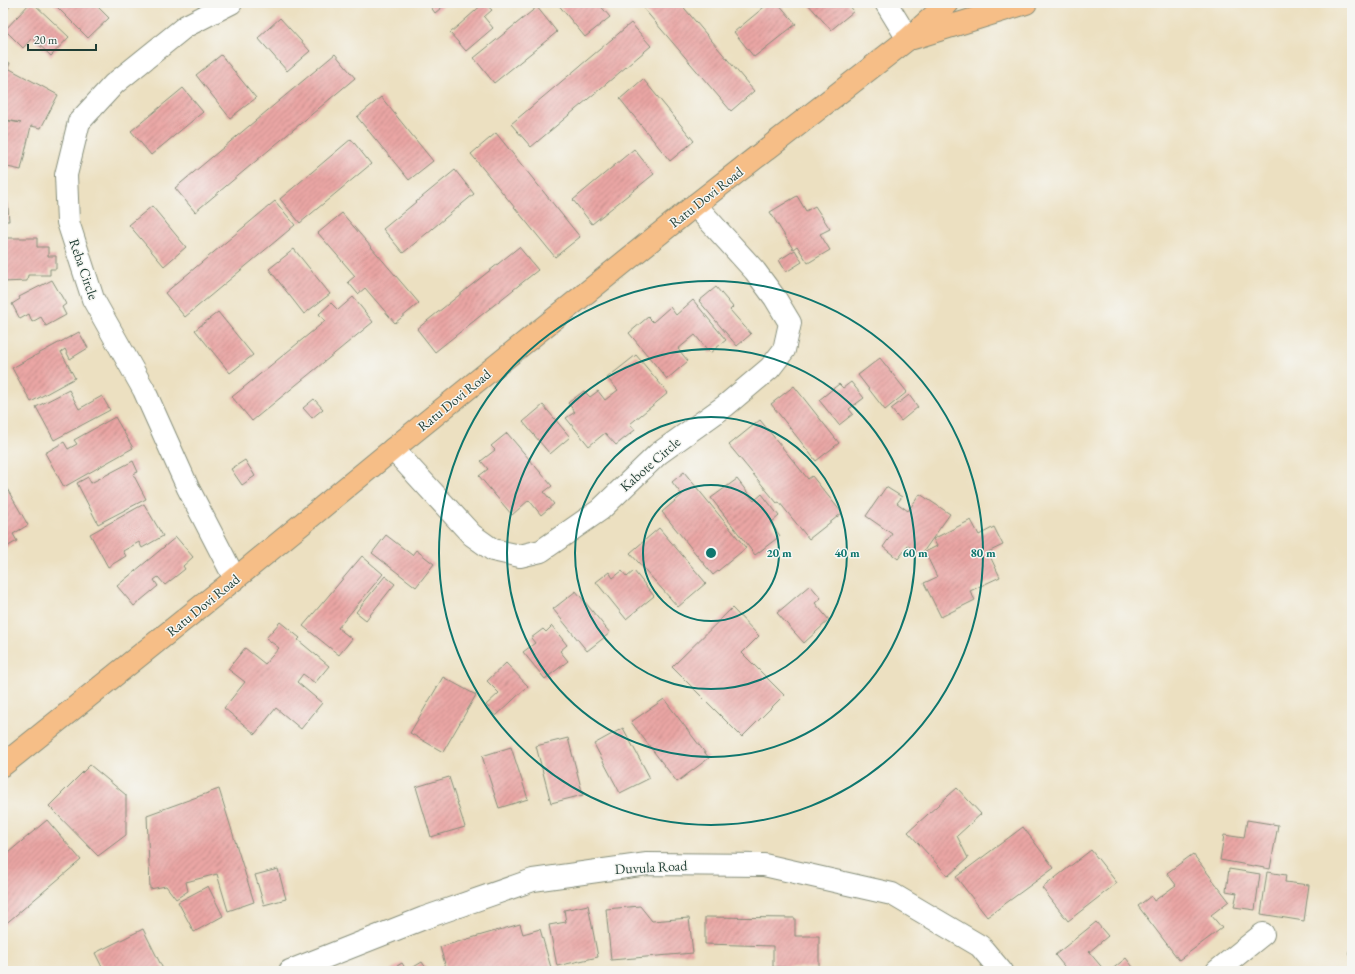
<svg xmlns="http://www.w3.org/2000/svg" width="1355" height="974" viewBox="0 0 1355 974" font-family="'EB Garamond',serif">
	<style>
		.building { fill: url(#building-hatch) }
		.lines { fill: none; stroke-linecap: round; stroke-linejoin: round }
		.minor-casing { stroke: #868e7a; stroke-width: 24 }
		.primary-casing { stroke: #868e7a; stroke-width: 24 }
		.minor { stroke: #fff; stroke-width: 22 }
		.primary { stroke: #f6be87; stroke-width: 22 }
		.ring { fill: none; stroke: #0f766e; stroke-width: 2 }
		.labels { text-anchor: middle; stroke-width: 3; stroke-linejoin: round; paint-order: stroke }
		.street-label { font-size: 14px; fill: #1f3d34; stroke: #f6f6f2 }
		.centre { fill: #0f766e; stroke: #f6f6f2; stroke-width: 2 }
		.ring-label { font-size: 12px; text-anchor: middle; font-weight: bold; fill: #0f766e; stroke: #f6f6f2; stroke-width: 3; stroke-linejoin: round; paint-order: stroke }
	</style>
	<defs>
		<pattern id="building-hatch" width="6" height="6" patternUnits="userSpaceOnUse"><rect width="6" height="6" fill="#eaa6a4"/><path d="M-1 1l2-2M0 6l6-6M5 7l2-2" fill="none" stroke="#bd8886"/></pattern>
	</defs>
	<rect width="100%" height="100%" fill="#f6f6f2"/>
	<filter id="ink" filterUnits="userSpaceOnUse"><feTurbulence type="fractalNoise" baseFrequency=".025" numOctaves="2"/><feDisplacementMap in="SourceGraphic" scale="8" xChannelSelector="R" yChannelSelector="G"/><feConvolveMatrix kernelMatrix="1 2 1 2 8 2 1 2 1" color-interpolation-filters="sRGB"/></filter>
	<filter id="wash" filterUnits="userSpaceOnUse"><feTurbulence type="fractalNoise" baseFrequency=".012" numOctaves="4" result="noise"/><feDisplacementMap in="SourceGraphic" scale="16" xChannelSelector="R" yChannelSelector="G"/><feGaussianBlur stdDeviation="0.9" result="paint"/><feColorMatrix in="noise" values="0 0 0 0 0 0 0 0 0 0 0 0 0 0 0 0 0 1.4 0 .05"/><feComposite in="paint" operator="in"/></filter>
	<g filter="url(#wash)">
		<rect width="100%" height="100%" fill="#ece0c1"/>
		<g id="blocks">
			<g class="building">
				<polygon points="3,3 12,3 3,15"/>
				<polygon points="30,3 33,3 69,37 51,56 32,38 23,48 5,30"/>
				<polygon points="53,3 94,3 109,18 88,38"/>
				<polygon points="428,3 447,3 435,13"/>
				<polygon points="484,3 492,10 484,17 493,28 466,51 450,33"/>
				<polygon points="557,3 598,3 610,17 585,37"/>
				<polygon points="651,3 680,3 754,91 731,111 644,9"/>
				<polygon points="769,3 778,3 796,24 754,57 734,32"/>
				<polygon points="807,3 847,3 854,11 831,30"/>
				<polygon points="537,7 557,32 494,83 474,58"/>
				<polygon points="280,18 310,51 287,71 258,38"/>
				<polygon points="631,23 651,46 531,147 511,124"/>
				<polygon points="335,54 355,78 195,212 175,188"/>
				<polygon points="221,55 256,98 230,118 196,75"/>
				<polygon points="3,60 10,63 8,68 58,95 41,128 31,126 21,170 3,166 3,120 21,123 3,119"/>
				<polygon points="643,79 694,141 670,161 620,99"/>
				<polygon points="183,88 203,112 151,155 131,131"/>
				<polygon points="381,97 433,161 409,180 357,117"/>
				<polygon points="496,133 580,237 555,257 471,154"/>
				<polygon points="351,139 371,164 300,223 280,199"/>
				<polygon points="634,149 654,174 592,224 573,200"/>
				<polygon points="455,170 474,194 403,253 383,229"/>
				<polygon points="7,196 9,221 3,221 3,197"/>
				<polygon points="797,196 806,211 815,206 830,229 820,234 830,250 808,263 797,246 793,249 770,212"/>
				<polygon points="275,201 295,225 185,317 165,293"/>
				<polygon points="152,206 186,247 164,266 129,225"/>
				<polygon points="342,213 419,303 395,323 365,288 358,294 348,282 355,276 318,233"/>
				<polygon points="3,238 37,238 37,247 48,247 48,256 56,256 56,269 50,269 50,275 28,275 27,281 3,282"/>
				<polygon points="519,247 538,270 435,352 417,329"/>
				<polygon points="294,249 330,294 304,314 269,269"/>
				<polygon points="795,250 802,262 786,272 779,260"/>
				<polygon points="52,280 66,304 62,307 66,315 46,326 41,317 32,322 29,314 20,319 12,304 20,299 19,297"/>
				<polygon points="716,287 733,307 730,310 751,334 737,346 699,301"/>
				<polygon points="353,297 373,322 252,421 232,397 325,321 319,314 331,303 338,310"/>
				<polygon points="693,300 726,340 710,353 695,335 678,349 688,361 667,379 629,333 648,317 653,322 670,307 676,315"/>
				<polygon points="218,312 253,355 230,373 195,330"/>
				<polygon points="79,332 88,348 70,359 65,349 61,352 75,378 31,402 12,368"/>
				<polygon points="636,355 668,393 630,424 635,430 616,445 605,433 589,446 566,418 575,412 568,403 584,391 590,397 598,391 605,400 618,390 607,378"/>
				<polygon points="880,358 907,392 885,410 858,375"/>
				<polygon points="851,382 864,398 849,409 853,414 839,425 819,400 839,384 843,388"/>
				<polygon points="794,386 839,443 816,461 771,404"/>
				<polygon points="69,390 79,409 102,396 110,410 54,440 36,407"/>
				<polygon points="909,395 918,407 901,421 891,409"/>
				<polygon points="314,399 323,409 312,418 303,408"/>
				<polygon points="543,405 570,437 550,454 523,422"/>
				<polygon points="115,417 133,448 64,487 45,453 64,442 68,449 77,444 74,440"/>
				<polygon points="760,420 808,479 812,476 842,513 809,539 779,502 777,503 729,445"/>
				<polygon points="507,433 552,486 544,492 554,504 541,515 529,500 512,515 479,476 488,469 481,461 495,450 491,446"/>
				<polygon points="245,460 255,476 242,485 231,469"/>
				<polygon points="133,461 138,472 133,474 146,499 98,524 77,483 88,477 91,483"/>
				<polygon points="684,472 746,548 713,575 662,512 682,495 672,482"/>
				<polygon points="737,479 754,501 762,494 779,516 771,523 780,536 755,555 711,498"/>
				<polygon points="3,482 28,525 13,534 17,541 3,549"/>
				<polygon points="886,487 902,497 897,503 908,511 920,494 950,514 921,555 908,546 898,559 883,547 892,534 866,516"/>
				<polygon points="144,504 163,536 142,548 139,542 123,551 126,556 108,567 90,534"/>
				<polygon points="971,520 979,535 994,527 1003,545 988,552 1000,577 970,591 975,600 941,617 924,583 937,577 925,552 937,546 933,539"/>
				<polygon points="659,528 706,583 678,607 630,553"/>
				<polygon points="386,535 412,555 416,550 434,564 416,587 372,553"/>
				<polygon points="176,537 193,557 183,566 185,569 165,585 158,577 154,580 158,586 134,606 117,586"/>
				<polygon points="362,556 383,574 338,628 352,639 339,655 303,626"/>
				<polygon points="622,571 627,577 634,571 654,596 626,619 596,582 609,572 613,578"/>
				<polygon points="385,576 395,584 366,620 356,612"/>
				<polygon points="810,585 821,598 815,603 829,620 804,643 777,613"/>
				<polygon points="576,591 610,633 587,651 553,609"/>
				<polygon points="732,608 759,636 742,653 784,695 742,737 672,667"/>
				<polygon points="280,622 300,638 298,640 329,666 315,683 303,674 297,682 322,703 301,729 276,708 255,734 224,708 245,682 228,669 245,648 265,664 279,648 266,638"/>
				<polygon points="552,626 567,645 560,651 568,661 545,679 523,652 535,643 531,638 543,629 546,632"/>
				<polygon points="506,663 528,686 496,716 486,705 499,693 487,681"/>
				<polygon points="443,677 476,695 443,752 410,733"/>
				<polygon points="664,699 709,758 677,782 631,722"/>
				<polygon points="623,728 650,778 620,793 594,744"/>
				<polygon points="568,738 583,795 551,803 536,746"/>
				<polygon points="511,747 528,799 499,808 482,756"/>
				<polygon points="90,765 126,795 126,835 98,856 49,806"/>
				<polygon points="449,777 465,827 431,837 416,787"/>
				<polygon points="957,788 981,814 957,836 968,858 948,876 908,832"/>
				<polygon points="219,789 254,902 228,911 217,874 186,882 188,891 176,899 166,886 150,889 147,815"/>
				<polygon points="47,820 81,860 3,926 3,857"/>
				<polygon points="1247,820 1278,825 1270,869 1220,860 1224,835 1244,838"/>
				<polygon points="1023,827 1054,868 987,917 956,877"/>
				<polygon points="1091,850 1117,883 1068,921 1042,888"/>
				<polygon points="1193,854 1229,901 1211,915 1222,928 1179,960 1138,906 1151,896 1154,901 1176,885 1167,873"/>
				<polygon points="278,869 286,899 264,905 255,875"/>
				<polygon points="1229,869 1260,874 1255,910 1234,907 1237,893 1226,891"/>
				<polygon points="1267,872 1286,875 1285,882 1309,885 1304,921 1261,914"/>
				<polygon points="208,886 223,916 194,932 178,902"/>
				<polygon points="588,905 598,957 557,966 549,925 566,922 564,910"/>
				<polygon points="640,906 652,921 689,918 693,953 611,960 606,909"/>
				<polygon points="705,917 795,918 795,936 819,936 819,968 773,967 773,946 705,944"/>
				<polygon points="1096,922 1108,936 1089,952 1105,971 1068,971 1055,955"/>
				<polygon points="520,924 523,934 540,929 552,971 447,971 440,947"/>
				<polygon points="143,929 164,971 104,971 95,953"/>
				<polygon points="1352,944 1352,956 1348,954"/>
				<polygon points="1126,958 1136,971 1110,971"/>
				<polygon points="422,962 428,971 407,971"/>
				<polygon points="402,963 407,971 389,971"/>
			</g>
		</g>
	</g>
	<g filter="url(#ink)">
		<use href="#blocks" fill-opacity="0" stroke="#868e7a" stroke-width="1"/>
		<g class="lines">
			<g class="minor-casing">
				<g id="minor">
					<polyline points="231,3 186,26 114,84 79,122 66,175 68,222 93,299 144,390 188,488 235,579"/>
					<polyline points="886,3 908,39"/>
					<polyline points="393,449 472,535 493,550 520,556 541,551 600,510 658,454 725,406 770,368 784,350 790,323 775,298 755,271 695,205"/>
					<polyline points="290,971 424,918 533,880 647,864 764,865 892,894 980,946 1001,971"/>
					<polyline points="1217,971 1263,934"/>
				</g>
			</g>
			<g class="primary-casing">
				<g id="primary">
					<polyline points="913,38 1026,3"/>
					<polyline points="3,765 235,579 393,449 695,205 908,39 948,3"/>
				</g>
			</g>
			<use href="#minor" class="minor"/>
			<use href="#primary" class="primary"/>
		</g>
	</g>
	<g class="ring">
		<circle cx="711" cy="553" r="68"/>
		<circle cx="711" cy="553" r="136"/>
		<circle cx="711" cy="553" r="204"/>
		<circle cx="711" cy="553" r="272"/>
	</g>
	<g class="labels">
		<g class="street-label">
			<text transform="translate(706 197) rotate(-38)" y="5">Ratu Dovi Road</text>
			<text transform="translate(84 269) rotate(71)" y="5">Reba Circle</text>
			<text transform="translate(454 400) rotate(-39)" y="5">Ratu Dovi Road</text>
			<text transform="translate(650 464) rotate(-41)" y="5">Kabote Circle</text>
			<text transform="translate(203 605) rotate(-39)" y="5">Ratu Dovi Road</text>
			<text transform="translate(651 867) rotate(-3)" y="5">Duvula Road</text>
		</g>
	</g>
	<circle cx="711" cy="553" r="6" class="centre"/>
	<g class="ring-label">
		<text x="779" y="557">20 m</text>
		<text x="847" y="557">40 m</text>
		<text x="915" y="557">60 m</text>
		<text x="983" y="557">80 m</text>
	</g>
	<rect width="1355" height="974" fill="none" stroke="#f6f6f2" stroke-width="16"/>
	<path d="M28 44v6h68v-6" fill="none" stroke="#1f3d34" stroke-width="2"/>
	<text x="34" y="44" font-size="12" fill="#1f3d34" stroke="#f6f6f2" stroke-width="3" paint-order="stroke">20 m</text>
</svg>
